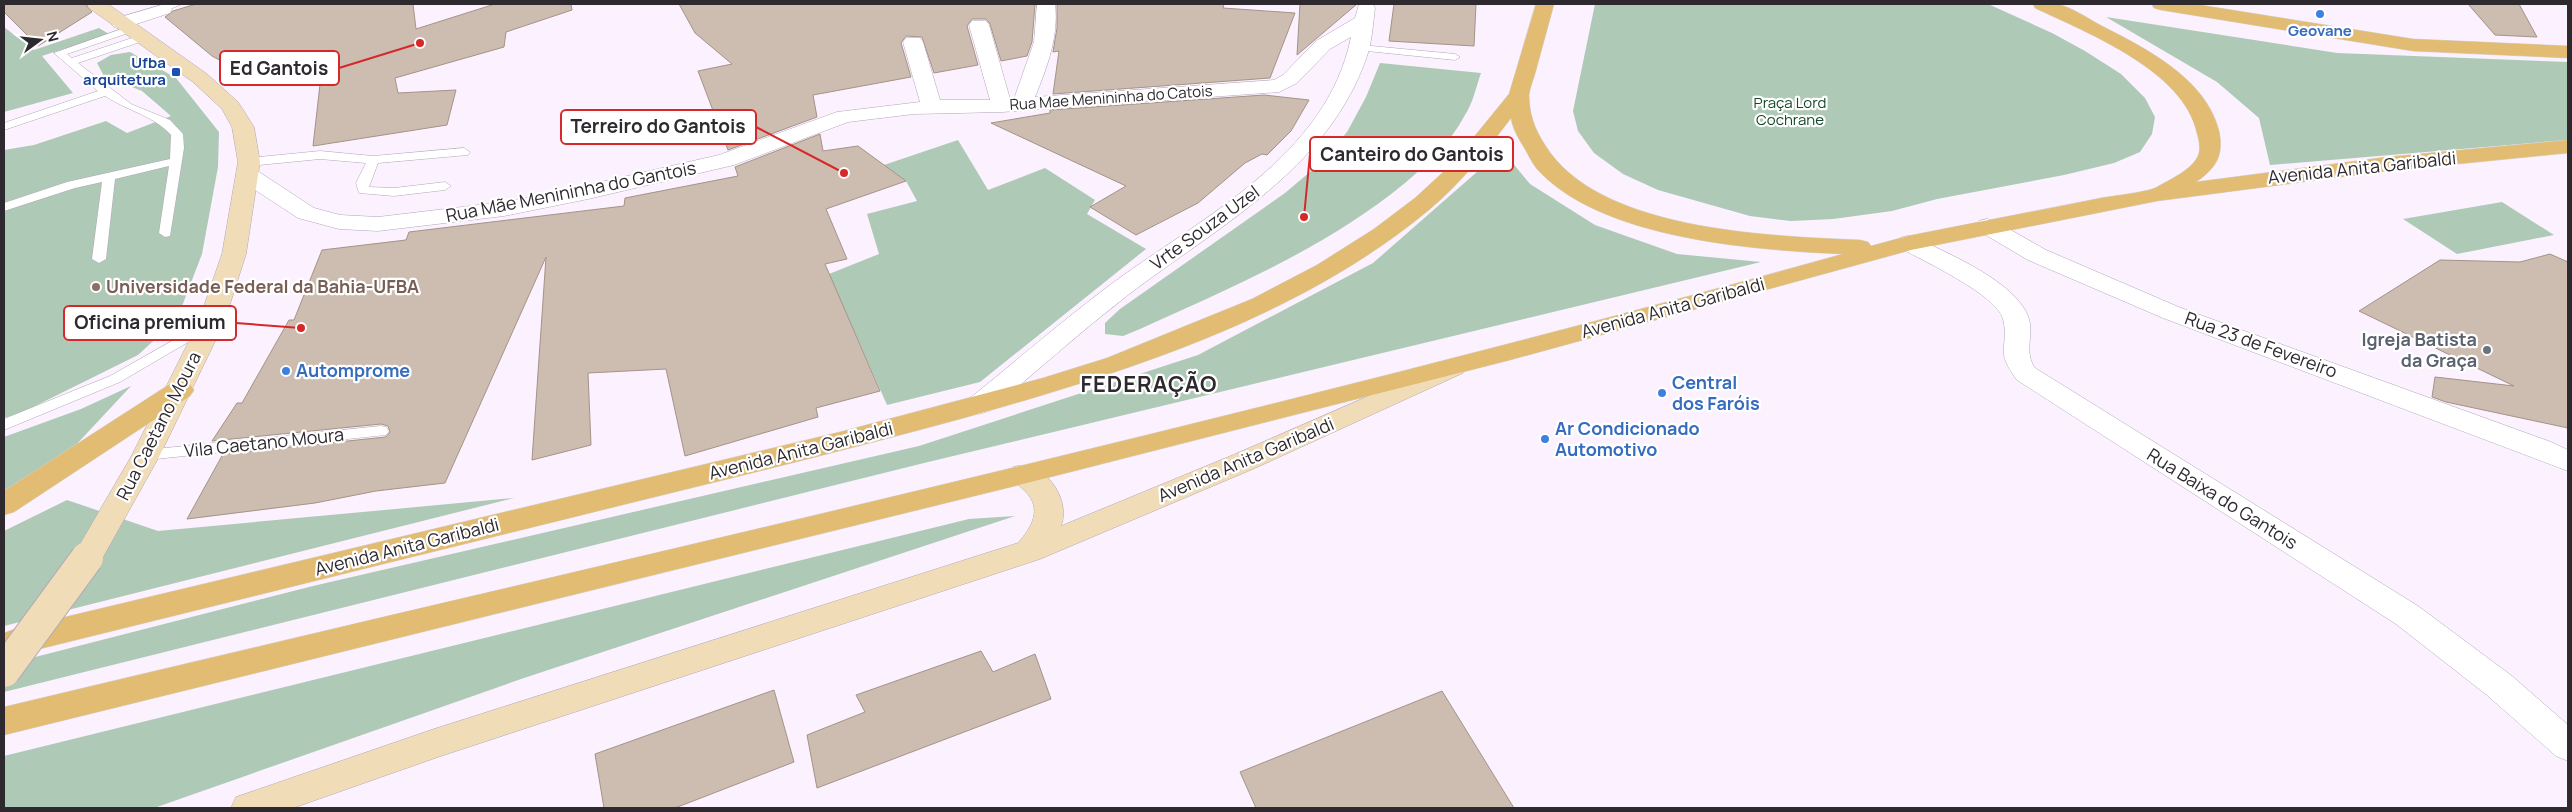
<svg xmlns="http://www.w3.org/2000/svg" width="2572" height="812" viewBox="0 0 2572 812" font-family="Manrope,sans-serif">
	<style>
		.green { fill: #aec9b5 }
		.building { fill: #cdbcb0; stroke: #a49388 }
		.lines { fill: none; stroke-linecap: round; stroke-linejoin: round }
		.lane-casing { stroke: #b2a7b7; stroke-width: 1 }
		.street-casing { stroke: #b2a7b7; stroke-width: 1 }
		.secondary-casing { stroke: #b2a7b7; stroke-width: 1 }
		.primary-casing { stroke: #d5d4d5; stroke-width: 1 }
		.lane { fill: #fff; fill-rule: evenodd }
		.street { fill: #fff; fill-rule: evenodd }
		.secondary { fill: #f0ddb8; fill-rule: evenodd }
		.primary { fill: #e2bc72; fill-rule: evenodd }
		.secondary-bridge-casing { stroke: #b2a7b7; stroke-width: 34; stroke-linecap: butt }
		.secondary-bridge { stroke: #f0ddb8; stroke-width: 32 }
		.shop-dot { fill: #3f7fe0; stroke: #fff; stroke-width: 2 }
		.transit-dot { fill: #1a4fb4; stroke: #fff; stroke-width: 2 }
		.education-dot { fill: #8d6e63; stroke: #fff; stroke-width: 2 }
		.worship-dot { fill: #6b7280; stroke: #fff; stroke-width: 2 }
		.labels { text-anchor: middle; stroke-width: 4.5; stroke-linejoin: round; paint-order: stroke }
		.far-shop-label { font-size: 15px; font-weight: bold; fill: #366cbe; stroke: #fff }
		.far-transit-label { font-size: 15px; font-weight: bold; fill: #164399; stroke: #fff; text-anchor: end }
		.far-street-label { font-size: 15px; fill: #2d292f; stroke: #fff }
		.far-park-label { font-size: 15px; fill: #15482a; stroke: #fff }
		.street-label { font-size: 18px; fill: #2d292f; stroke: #fff }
		.education-label { font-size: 18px; font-weight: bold; fill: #785e54; stroke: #fff; text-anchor: start }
		.worship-label { font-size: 18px; font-weight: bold; fill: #5b616d; stroke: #fff; text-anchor: end }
		.shop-label { font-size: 18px; font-weight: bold; fill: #366cbe; stroke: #fff; text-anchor: start }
		.district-label { font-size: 22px; font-weight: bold; letter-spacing: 1px; fill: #2d292f; stroke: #fff }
		.leader { fill: none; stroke: #d62828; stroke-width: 2 }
		.callout-dot { fill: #d62828; stroke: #fff; stroke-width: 2 }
		.callout { fill: #fff; stroke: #d62828; stroke-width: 2 }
		.callout-label { font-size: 19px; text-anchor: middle; font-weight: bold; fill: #2d292f }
	</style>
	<rect width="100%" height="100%" fill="#fbf1ff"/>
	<g class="green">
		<polygon points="1595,4 1988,4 2052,33 2085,51 2121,74 2145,98 2155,117 2152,134 2140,152 2114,163 2064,175 1937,199 1892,211 1833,219 1791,221 1750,216 1658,190 1623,174 1594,153 1578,131 1573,111"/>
		<polygon points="2106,17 2337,53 2568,62 2568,140 2270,165 2259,118 2217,82"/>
		<polygon points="4,27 34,50 99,28 109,34 42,56 73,93 4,112"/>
		<polygon points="130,52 176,78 219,132 218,167 202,254 177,319 138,355 21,413 4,418 4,150 34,145 106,121 127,133 171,116 142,91 104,76 97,63 111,55"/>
		<path d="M1380,63L1481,73C1476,87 1473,103 1465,115C1450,143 1428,163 1405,183C1326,248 1232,287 1140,329L1123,336L1105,334V323L1120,309L1285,193L1323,161L1347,132L1366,97Z"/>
		<polygon points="958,140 988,190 1045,168 1095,200 1087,214 1146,249 980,382 887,405 829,274 879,254 867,214 917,201 906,181 884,165"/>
		<polygon points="1502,150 1530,184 1595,225 1677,254 1761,262 924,463 4,692 4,665 313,586 919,446 1198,355 1373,263"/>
		<polygon points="2502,202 2554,235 2457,254 2403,219"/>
		<polygon points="131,386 45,478 4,500 4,437 81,409"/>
		<polygon points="514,498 4,626 4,531 67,500 158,531"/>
		<polygon points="1015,516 524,678 154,808 4,808 4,756 969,519"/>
	</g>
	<g class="building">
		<polygon points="4,4 85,4 92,12 38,46 4,12"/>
		<polygon points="196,4 413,4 416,29 495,4 571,4 572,10 506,32 504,47 395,78 398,93 456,90 447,125 313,146 323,58 252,80 243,73 212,56 165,17 173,11"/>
		<polygon points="679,4 1035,4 1032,42 1027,56 1001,61 990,24 986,19 972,19 967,26 978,65 934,73 922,37 906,36 901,43 911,77 813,95 817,117 728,150 698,71 732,64 695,33"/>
		<polygon points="1057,4 1224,4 1223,8 1295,13 1270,78 1053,94 1059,51 1053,52 1057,28"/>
		<polygon points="1300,4 1357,4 1297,55"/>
		<polygon points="1394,4 1476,4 1474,46 1389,41"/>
		<polygon points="2468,4 2519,4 2537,37 2495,35"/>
		<polygon points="1264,95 1309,100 1291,131 1267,155 1262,154 1245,163 1198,203 1136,235 1090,207 1126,186 991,123 1050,113 1050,110"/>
		<polygon points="820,134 823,151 858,146 906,181 826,209 847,259 825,264 880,391 816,408 818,417 685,456 666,369 588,373 591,445 532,460 546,257 445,483 376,491 315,503 187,519 223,454 386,437 390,432 388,426 381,424 212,441 237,403 242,403 289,320 294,320 322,250 406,240 409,232 624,206 625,198 738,176 735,167"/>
		<polygon points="2550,254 2568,262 2568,428 2446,402 2432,397 2435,377 2514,386 2359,311 2440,260 2520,262"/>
		<polygon points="981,651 993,672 1035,654 1051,699 817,788 807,735 865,712 856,695"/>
		<polygon points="774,690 794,762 675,808 604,808 595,754"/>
		<polygon points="1442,691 1514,808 1256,808 1240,772"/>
	</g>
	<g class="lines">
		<g class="lane-casing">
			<g id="lane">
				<polygon points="168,4 182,4 163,12 158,9"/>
				<path d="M130,26L134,27V31L67,54L72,58L138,36H146V40L78,63L131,104L170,120L183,134L184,148L170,236L165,237L159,233L169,166L115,179L106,259L99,263L92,259L102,182L75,188L4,211V203L67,182L170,159L171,135C156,117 126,110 105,96L4,130V123L98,91L54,53Z"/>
				<polygon points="1361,45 1455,54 1460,57 1455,60 1357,50 1357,46"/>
				<polygon points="464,148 470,152 468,155 378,163 369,187 394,188 445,182 451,186 445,190 394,196 359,193 356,183 366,163 320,159 249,166 243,162 249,158 320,151 373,156"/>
				<polygon points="209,320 214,321 216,324 214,327 120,382 4,430 4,419 110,376"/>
				<polygon points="381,426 386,427 389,431 386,435 146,460 140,459 138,455 140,451 146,450"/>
			</g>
		</g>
		<g class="street-casing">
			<g id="street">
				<polygon points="165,4 172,9 170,13 121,29 114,27 111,23 114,19"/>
				<path d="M1037,4H1055C1059,37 1047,67 1035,97L1274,80L1283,75L1316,41L1355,18L1359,4H1373L1375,8C1373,24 1372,43 1366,59C1326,171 1217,227 1128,295C1080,332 1035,373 989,411L979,414L969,411L965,405L969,399C1016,361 1062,321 1110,285C1200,218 1327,157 1351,37L1330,49L1297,83L1279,92L1002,112L914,114L848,122L734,165L588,199L504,216L378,231L339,229L298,218L240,180L237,175L240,170L248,168L256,170L314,208L340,215L378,217L504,202L588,185L719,155L837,112L920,102L903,42L906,38H920L923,42L940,100H990L969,25L972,21H986L989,25L1010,99H1014L1034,42Z"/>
				<polygon points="1987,219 1995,221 2046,250 2181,308 2551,442 2568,450 2568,471 2163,318 2028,260 1979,231 1975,226 1979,221"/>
				<path d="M1908,236L1916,238C1949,254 2014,281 2028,316C2035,334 2023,351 2035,368L2418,606L2512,676L2568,725V761L2556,756L2488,696L2396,624L2017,380C1993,348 2010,348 2003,319C1997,295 1922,260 1900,248L1896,243L1900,238Z"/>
			</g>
		</g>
		<g class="secondary-casing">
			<g id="secondary">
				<polygon points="87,4 108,4 207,74 238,102 254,127 260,162 246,254 224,323 160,455 98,566 87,569 76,566 72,558 132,455 198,323 222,254 238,162 232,127 222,109 193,82 89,8"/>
				<path d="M1454,359L1463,361L1467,367L1463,373L1253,469L1040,559L438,757L293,808H231L236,797L434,729L1018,543C1032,527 1043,509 1025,491C1019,485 1013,482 1009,474L1013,467C1042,458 1072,498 1061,526L1233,455Z"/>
			</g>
		</g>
		<g class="primary-casing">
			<g id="primary">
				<path d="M1536,4H1554C1548,26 1542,48 1536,70C1534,78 1530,87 1529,95C1529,114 1535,130 1545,145C1598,231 1769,236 1860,240L1868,242L1871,246L1908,236C1972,223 2037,211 2101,198C2112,196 2149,192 2157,187C2169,180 2192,170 2198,156C2201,149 2199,140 2197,133C2184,71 2088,33 2035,8L2033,4C2040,4 2049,3 2056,4C2070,6 2087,18 2100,25C2145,48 2206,78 2219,131C2224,156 2216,168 2196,182L2387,157L2568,140V153L2387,171L2157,201L1911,250L1510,360L1023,484L4,735V707C618,560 1235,423 1843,254C1754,250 1600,239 1537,169C1532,163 1529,156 1525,149C1519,139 1513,130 1511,118C1486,151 1462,182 1430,209C1298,319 1123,373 960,419C850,449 740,476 630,503C425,554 220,604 15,655L4,651V633L15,629L840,432L1043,378L1107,358L1183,327L1252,299L1317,265L1374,229L1415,198L1452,164L1509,94Z"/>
				<polygon points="2152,4 2194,4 2413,39 2568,46 2568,58 2413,51 2161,10 2154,8"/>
				<polygon points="180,381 190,384 194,390 190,396 14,512 4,515 4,491 170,384"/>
			</g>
		</g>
		<use href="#lane" class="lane"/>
		<use href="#street" class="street"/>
		<use href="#secondary" class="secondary"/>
		<use href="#primary" class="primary"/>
		<g class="secondary-bridge-casing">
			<polyline id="secondary-bridge" points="4,671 87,558"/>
		</g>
		<use href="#secondary-bridge" class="secondary-bridge"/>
	</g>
	<g class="shop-dot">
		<circle cx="2320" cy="14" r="5"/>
		<circle cx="286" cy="371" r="5"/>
		<circle cx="1662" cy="393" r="5"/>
		<circle cx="1545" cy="439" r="5"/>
	</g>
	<rect class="transit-dot" x="171" y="67" width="10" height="10" rx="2.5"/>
	<circle class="education-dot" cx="96" cy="287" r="5"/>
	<circle class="worship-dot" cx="2487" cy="350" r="5"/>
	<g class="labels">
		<g class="far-shop-label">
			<text x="2320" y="36">Geovane</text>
		</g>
		<g class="far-transit-label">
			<text x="166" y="68">Ufba<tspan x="166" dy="17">arquitetura</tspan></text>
		</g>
		<g class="far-street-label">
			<text transform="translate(1111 98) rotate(-4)" y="5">Rua Mae Menininha do Catois</text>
		</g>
		<g class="far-park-label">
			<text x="1790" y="108">Praça Lord<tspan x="1790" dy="17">Cochrane</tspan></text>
		</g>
		<g class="street-label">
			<text transform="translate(2362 168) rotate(-6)" y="6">Avenida Anita Garibaldi</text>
			<text transform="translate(571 192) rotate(-11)" y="6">Rua Mãe Menininha do Gantois</text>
			<text transform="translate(1205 228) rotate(-36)" y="6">Vrte Souza Uzel</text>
			<text transform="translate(1673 308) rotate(-15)" y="6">Avenida Anita Garibaldi</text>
			<text transform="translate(2261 345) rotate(20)" y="6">Rua 23 de Fevereiro</text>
			<text transform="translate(159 426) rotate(-63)" y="6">Rua Caetano Moura</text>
			<text transform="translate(264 443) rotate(-6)" y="6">Vila Caetano Moura</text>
			<text transform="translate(801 451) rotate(-14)" y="6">Avenida Anita Garibaldi</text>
			<text transform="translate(1246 460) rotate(-23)" y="6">Avenida Anita Garibaldi</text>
			<text transform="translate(2222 499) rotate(32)" y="6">Rua Baixa do Gantois</text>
			<text transform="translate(407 547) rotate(-14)" y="6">Avenida Anita Garibaldi</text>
		</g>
		<g class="education-label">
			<text x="106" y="293">Universidade Federal da Bahia-UFBA</text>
		</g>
		<g class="worship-label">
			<text x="2477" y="346">Igreja Batista<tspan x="2477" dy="21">da Graça</tspan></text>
		</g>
		<g class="shop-label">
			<text x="296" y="377">Automprome</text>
			<text x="1672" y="389">Central<tspan x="1672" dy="21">dos Faróis</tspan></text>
			<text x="1555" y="435">Ar Condicionado<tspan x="1555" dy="21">Automotivo</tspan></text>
		</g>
		<g class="district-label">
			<text x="1149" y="392">FEDERAÇÃO</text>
		</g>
	</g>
	<path class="leader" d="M420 43L339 68M844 173L756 127M1304 217L1310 154M301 328L236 323"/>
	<g class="callout-dot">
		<circle cx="420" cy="43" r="5"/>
		<circle cx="844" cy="173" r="5"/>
		<circle cx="1304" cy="217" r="5"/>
		<circle cx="301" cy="328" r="5"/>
	</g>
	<g class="callout">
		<rect x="220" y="51" width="119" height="34" rx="5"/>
		<rect x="561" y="110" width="195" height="34" rx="5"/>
		<rect x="1310" y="137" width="203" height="34" rx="5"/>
		<rect x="64" y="306" width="172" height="34" rx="5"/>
	</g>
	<g class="callout-label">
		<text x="279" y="75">Ed Gantois</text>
		<text x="658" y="133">Terreiro do Gantois</text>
		<text x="1412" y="161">Canteiro do Gantois</text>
		<text x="150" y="329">Oficina premium</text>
	</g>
	<rect width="2572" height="812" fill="none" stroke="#2d292f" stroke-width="10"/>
	<g transform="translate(40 40) rotate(75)" stroke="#ffffff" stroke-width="4" paint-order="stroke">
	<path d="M0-4L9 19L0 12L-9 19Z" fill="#2d292f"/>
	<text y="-8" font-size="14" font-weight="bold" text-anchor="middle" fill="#2d292f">N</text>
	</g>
</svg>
